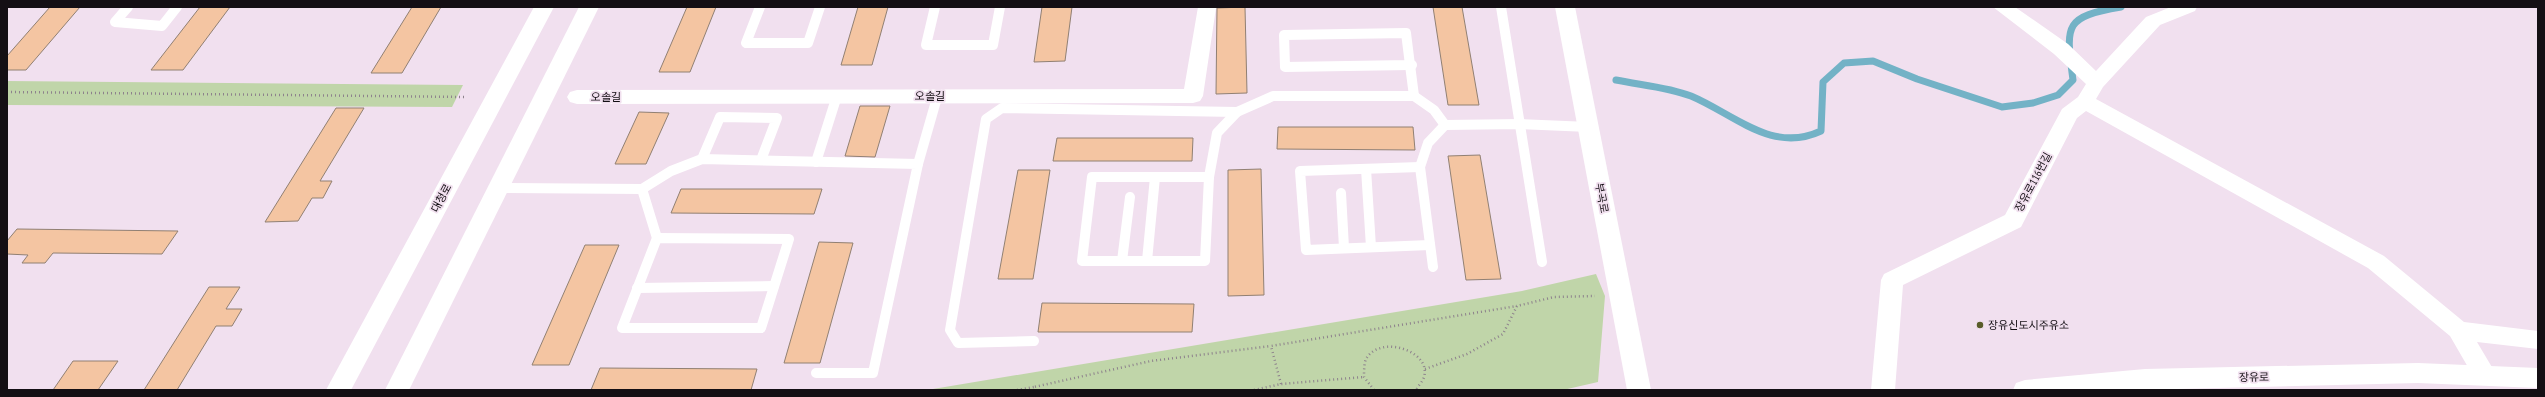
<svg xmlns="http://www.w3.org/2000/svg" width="2545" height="397" viewBox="0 0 2545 397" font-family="'PT Sans Narrow','Noto Sans KR',sans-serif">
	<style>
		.green { fill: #c0d5a9 }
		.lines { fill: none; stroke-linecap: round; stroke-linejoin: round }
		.stream { stroke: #73b2c6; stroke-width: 7 }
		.building { fill: #f4c5a2; stroke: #918073 }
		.path { stroke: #8d828c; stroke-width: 2.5; stroke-dasharray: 1 3; stroke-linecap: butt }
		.lane { stroke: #fff; stroke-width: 10 }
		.street { fill: #fff; fill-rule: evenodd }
		.secondary { fill: #fff; fill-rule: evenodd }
		.poi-dot { fill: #595c29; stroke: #f1e0ef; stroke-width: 1.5 }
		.labels { text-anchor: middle; stroke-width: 3.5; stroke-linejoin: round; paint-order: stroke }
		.street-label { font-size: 11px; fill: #140f14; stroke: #f1e0ef }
		.poi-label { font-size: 11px; fill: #140f14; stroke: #f1e0ef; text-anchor: start }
	</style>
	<rect width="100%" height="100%" fill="#f1e0ef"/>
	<g class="green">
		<polygon points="7,81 463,85 452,107 7,105"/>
		<polygon points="1596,274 1605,296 1598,382 1563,390 927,390 1522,291"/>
	</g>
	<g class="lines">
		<path class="stream" d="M1616,80C1640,85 1668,87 1691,96C1734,114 1772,154 1821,131L1823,82L1844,63L1873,61L1917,79L2002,107L2033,103L2058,95L2073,80C2066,25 2063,17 2121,7"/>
	</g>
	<g class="building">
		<polygon points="50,7 80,7 26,70 7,70 7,56"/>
		<polygon points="200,7 230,7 183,70 151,70"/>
		<polygon points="412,7 441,7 402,73 371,73"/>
		<polygon points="687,7 716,7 690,72 659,72"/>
		<polygon points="858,7 888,7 872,65 841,65"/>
		<polygon points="1042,7 1072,7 1065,61 1034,62"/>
		<polygon points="1245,7 1247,93 1216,94 1217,8"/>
		<polygon points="1433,7 1462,7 1479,105 1448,105"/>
		<polygon points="860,106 890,106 875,157 845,156"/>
		<polygon points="336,108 364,108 320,181 332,181 323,198 312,198 298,221 265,222"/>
		<polygon points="639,112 669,113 646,164 615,164"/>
		<polygon points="1278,127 1413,127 1415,150 1277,149"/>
		<polygon points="1057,138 1193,138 1192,161 1053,161"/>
		<polygon points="1480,155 1501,279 1466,280 1448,156"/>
		<polygon points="1261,169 1264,295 1228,296 1228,170"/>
		<polygon points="1018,170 1050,170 1033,279 998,279"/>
		<polygon points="681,189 822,189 814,214 671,213"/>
		<polygon points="17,229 178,231 162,254 53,253 45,263 22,263 28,255 7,254 7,241"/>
		<polygon points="819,242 853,243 820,363 784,363"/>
		<polygon points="585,245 619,245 569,365 532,365"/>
		<polygon points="209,287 240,287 226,309 242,309 232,326 216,326 177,390 144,390"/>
		<polygon points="1042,303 1194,304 1192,332 1038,332"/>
		<polygon points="73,361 118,361 98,390 53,390"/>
		<polygon points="600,368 757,369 751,390 591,390"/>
	</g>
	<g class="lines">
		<g class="path">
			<polyline points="7,92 466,97"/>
			<polyline points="1425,369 1467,354 1503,334 1517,306 1554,297 1595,296"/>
			<polyline points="1281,384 1271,346 1517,306"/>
			<polyline points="1017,390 1034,387"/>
			<polyline points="1034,390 1034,387 1151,361 1271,346"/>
			<polyline points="1254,390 1281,384 1364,377"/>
			<path d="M1374,390L1364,377C1364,372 1364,363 1366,359C1380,334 1432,351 1424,377C1423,381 1418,386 1416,390"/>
		</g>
		<g class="lane">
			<polyline points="128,7 115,22 162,26 177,7"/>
			<polyline points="760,7 746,43 808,43 820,7"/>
			<polyline points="935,7 926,45 993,45 1000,7"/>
			<polyline points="1501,7 1542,262"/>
			<polygon points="1406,33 1410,65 1285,67 1284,35"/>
			<polyline points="1410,65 1414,96"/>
			<polyline points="1410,65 1412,65"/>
			<polyline points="702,159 720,117 777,118 761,160"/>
			<polyline points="816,162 835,102"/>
			<polyline points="918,164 936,101"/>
			<polyline points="1420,167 1300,171 1306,250 1430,245"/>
			<polyline points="1366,169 1371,247"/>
			<polygon points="1092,177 1209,177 1205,261 1082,261"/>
			<polyline points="1209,177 1217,133 1237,112"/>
			<polyline points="499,188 642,189 657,238"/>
			<polyline points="642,189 671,171 702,159 918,164 873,373 816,373"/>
			<polyline points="1341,193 1344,248"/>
			<polygon points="657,238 789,239 761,328 622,328"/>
			<polyline points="1122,261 1130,197"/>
			<polyline points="1147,261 1155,177"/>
			<polyline points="1433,267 1420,167 1428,143 1445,125"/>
			<polyline points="637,288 774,286"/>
			<polyline points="1034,341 958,343 950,330 986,119 1002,108 1237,112 1273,96 1414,96 1434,110 1445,125 1520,124 1589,127"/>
		</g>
		<g class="street">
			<polygon points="1198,7 1216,8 1203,96 1200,101 1193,103 577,104 570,102 567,97 570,92 577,90 1184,89"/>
			<polygon points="1993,7 2015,7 2068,44 2096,71 2146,17 2171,7 2197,7 2195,11 2160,25 2103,87 2096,99 2384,256 2464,322 2538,331 2538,349 2477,342 2496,374 2492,381 2484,384 2476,381 2450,336 2368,268 2086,111 2077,118 2021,227 1903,285 1895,390 1871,390 1881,280 1884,274 2005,215 2062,109 2078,97 2086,84 2054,54"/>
		</g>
		<g class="secondary">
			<polygon points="534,7 554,7 351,390 326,390"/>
			<polygon points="579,7 599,7 409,390 385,390"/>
			<polygon points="1555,7 1575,7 1651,390 1627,390"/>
			<polygon points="2418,363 2538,368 2538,388 2418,383 2136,390 2013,390 2016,383 2025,380 2145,369"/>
		</g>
	</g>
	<circle class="poi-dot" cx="1980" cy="325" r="4"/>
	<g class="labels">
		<g class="street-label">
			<text x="930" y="100">오솔길</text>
			<text x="606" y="101">오솔길</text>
			<text transform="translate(2033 182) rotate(-62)" y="4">장유로116번길</text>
			<text transform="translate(441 198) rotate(-62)" y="4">대청로</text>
			<text transform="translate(1602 198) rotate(79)" y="4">부곡로</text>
			<text transform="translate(2254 377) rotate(-1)" y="4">장유로</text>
		</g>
		<g class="poi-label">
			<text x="1988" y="329">장유신도시주유소</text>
		</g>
	</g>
	<rect width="2545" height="397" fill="none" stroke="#140f14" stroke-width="16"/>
</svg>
